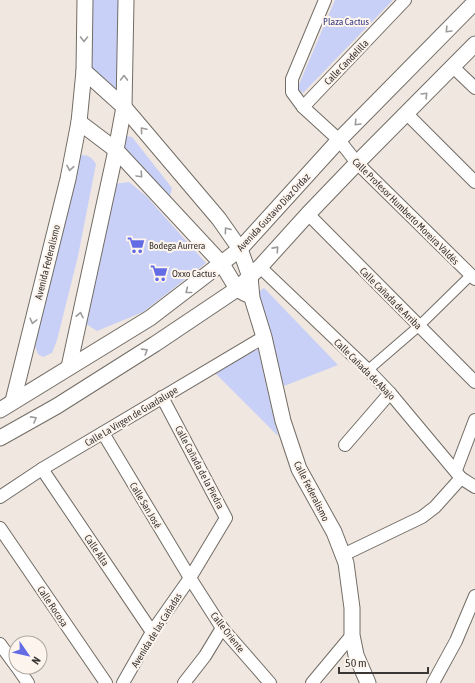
<svg xmlns="http://www.w3.org/2000/svg" width="475" height="683" viewBox="0 0 475 683" font-family="'Asap Condensed',sans-serif">
	<style>
		.green { fill: #c8d0f8 }
		.lines { fill: none; stroke-linecap: round; stroke-linejoin: round }
		.pedestrian-casing { stroke: #726c65; stroke-width: 11 }
		.minor-casing { stroke: #726c65; stroke-width: 14 }
		.tertiary-casing { stroke: #726c65; stroke-width: 17 }
		.pedestrian { stroke: #fff; stroke-width: 9 }
		.minor { stroke: #fff; stroke-width: 12 }
		.tertiary { stroke: #fff; stroke-width: 15 }
		.oneway { stroke: #9d9b9a }
		.labels { text-anchor: middle; stroke-width: 4; stroke-linejoin: round; paint-order: stroke }
		.park-label { font-size: 10px; fill: #383e84; stroke: #fdf5ed }
		.street-label { font-size: 10px; fill: #3b3735; stroke: #fdf5ed }
		.poi-label { font-size: 10px; fill: #3b3735; stroke: #fdf5ed; text-anchor: start }
	</style>
	<rect width="100%" height="100%" fill="#efe7e0"/>
	<g class="green">
		<polygon points="85,0 126,0 123,106 84,64"/>
		<polygon points="335,0 393,0 303,93 297,89"/>
		<polygon points="126,136 132,137 172,188 170,196 167,197 122,146 124,138"/>
		<path d="M82,155C89,155 92,158 96,164L78,256L57,340L52,353L43,357L38,354L34,344L76,161Z"/>
		<polygon points="129,182 146,196 206,263 143,312 97,331 83,322 114,184"/>
		<polygon points="264,288 338,365 284,386 258,292"/>
		<polygon points="258,349 278,436 215,373"/>
	</g>
	<g class="lines">
		<g class="pedestrian-casing">
			<polyline id="pedestrian" points="368,370 419,326 471,275"/>
		</g>
		<g class="minor-casing">
			<g id="minor">
				<polyline points="325,0 292,79 292,92 303,107 339,140 357,163 475,279"/>
				<polyline points="453,67 475,88"/>
				<polyline points="303,107 405,0"/>
				<polyline points="406,113 475,182"/>
				<polyline points="308,214 475,382"/>
				<polyline points="260,267 368,370 390,393 461,478 475,487"/>
				<polyline points="103,433 190,578 222,628 270,683"/>
				<polyline points="345,445 390,393"/>
				<polyline points="42,469 152,632"/>
				<polyline points="456,470 475,420"/>
				<polyline points="0,497 42,469 264,337"/>
				<polyline points="0,528 106,683"/>
				<polyline points="343,555 422,517 435,507 461,478"/>
				<polyline points="0,644 16,666"/>
				<polyline points="17,667 28,683"/>
				<polyline points="123,683 152,632 190,578 226,518 162,397"/>
				<polyline points="184,683 205,656 222,628"/>
				<polyline points="312,683 352,635"/>
				<polyline points="433,683 456,641 475,596"/>
			</g>
		</g>
		<g class="tertiary-casing">
			<g id="tertiary">
				<polyline points="84,71 124,107 219,219 240,249 250,277 252,298 264,337 283,421 299,469 334,532 346,563 352,608 352,635 356,655 368,683"/>
				<polyline points="79,122 116,150 222,264 237,289 246,294"/>
				<polyline points="69,367 116,150 124,107 126,0"/>
				<polyline points="13,401 68,179 79,122 84,71 85,0"/>
				<polyline points="0,410 150,318 240,249 339,140 475,2"/>
				<polyline points="0,438 57,406 155,344 237,289 260,267 308,214 357,163 475,44"/>
			</g>
		</g>
		<use href="#pedestrian" class="pedestrian"/>
		<use href="#minor" class="minor"/>
		<use href="#tertiary" class="tertiary"/>
	</g>
	<defs><path id="oneway-chevron" d="M-2-3.5L2.5 0L-2 3.5" fill="none" stroke-width="1.6" stroke-linecap="round" stroke-linejoin="round"/></defs>
	<g class="oneway">
		<use href="#oneway-chevron" transform="translate(448 30) rotate(134)"/>
		<use href="#oneway-chevron" transform="translate(84 39) rotate(91)"/>
		<use href="#oneway-chevron" transform="translate(124 78) rotate(-89)"/>
		<use href="#oneway-chevron" transform="translate(425 95) rotate(-45)"/>
		<use href="#oneway-chevron" transform="translate(357 123) rotate(134)"/>
		<use href="#oneway-chevron" transform="translate(143 130) rotate(-130)"/>
		<use href="#oneway-chevron" transform="translate(70 168) rotate(101)"/>
		<use href="#oneway-chevron" transform="translate(140 175) rotate(47)"/>
		<use href="#oneway-chevron" transform="translate(227 230) rotate(-126)"/>
		<use href="#oneway-chevron" transform="translate(276 249) rotate(-48)"/>
		<use href="#oneway-chevron" transform="translate(188 291) rotate(142)"/>
		<use href="#oneway-chevron" transform="translate(80 315) rotate(-78)"/>
		<use href="#oneway-chevron" transform="translate(33 321) rotate(104)"/>
		<use href="#oneway-chevron" transform="translate(145 351) rotate(-32)"/>
		<use href="#oneway-chevron" transform="translate(34 419) rotate(-29)"/>
	</g>
	<defs>
		<g id="supermarket-bare" transform="scale(1.38)"><path d="M-6-5.5h2.5l.6 2H6L4.5 2H-2.5L-4.4-4H-6ZM-1.5 3.2a1.3 1.3 0 1 0 .1 0ZM3 3.2a1.3 1.3 0 1 0 .1 0Z" fill="#646ce5" stroke="#fdf5ed" stroke-width="2.5" paint-order="stroke"/></g>
	</defs>
	<g fill-rule="evenodd">
		<use href="#supermarket-bare" x="136" y="245"/>
		<use href="#supermarket-bare" x="159" y="273"/>
	</g>
	<g class="labels">
		<g class="park-label">
			<text x="346" y="25">Plaza Cactus</text>
		</g>
		<g class="street-label">
			<text transform="translate(346 62) rotate(-46)" y="4">Calle Candelilla</text>
			<text transform="translate(406 211) rotate(45)" y="4">Calle Profesor Humberto Moreira Valdés</text>
			<text transform="translate(273 212) rotate(-47)" y="4">Avenida Gustavo Díaz Ordaz</text>
			<text transform="translate(47 262) rotate(-76)" y="4">Avenida Federalismo</text>
			<text transform="translate(391 298) rotate(45)" y="4">Calle Cañada de Arriba</text>
			<text transform="translate(365 369) rotate(45)" y="4">Calle Cañada de Abajo</text>
			<text transform="translate(131 416) rotate(-31)" y="4">Calle La Virgen de Guadalupe</text>
			<text transform="translate(200 467) rotate(62)" y="4">Calle Cañada de la Piedra</text>
			<text transform="translate(312 491) rotate(63)" y="4">Calle Federalismo</text>
			<text transform="translate(146 505) rotate(59)" y="4">Calle San José</text>
			<text transform="translate(97 550) rotate(56)" y="4">Calle Alta</text>
			<text transform="translate(53 606) rotate(56)" y="4">Calle Rocosa</text>
			<text transform="translate(156 630) rotate(-58)" y="4">Avenida de las Cañadas</text>
			<text transform="translate(228 632) rotate(52)" y="4">Calle Oriente</text>
		</g>
		<g class="poi-label">
			<text x="149" y="249">Bodega Aurrera</text>
			<text x="172" y="277">Oxxo Cactus</text>
		</g>
	</g>
	<g transform="translate(28 655) rotate(124)"><circle r="19" fill="#fdf5ed" stroke="#afa9a3"/>
	<path d="M0-3L7 15L0 10L-7 15Z" fill="#646ce5"/>
	<text y="-6" font-size="11" font-weight="bold" text-anchor="middle" fill="#3b3735">N</text>
	</g>
	<path d="M339 667v6h89v-6" fill="none" stroke="#3b3735" stroke-width="2"/>
	<text x="345" y="667" font-size="12" fill="#3b3735" stroke="#fdf5ed" stroke-width="3" paint-order="stroke">50 m</text>
</svg>
